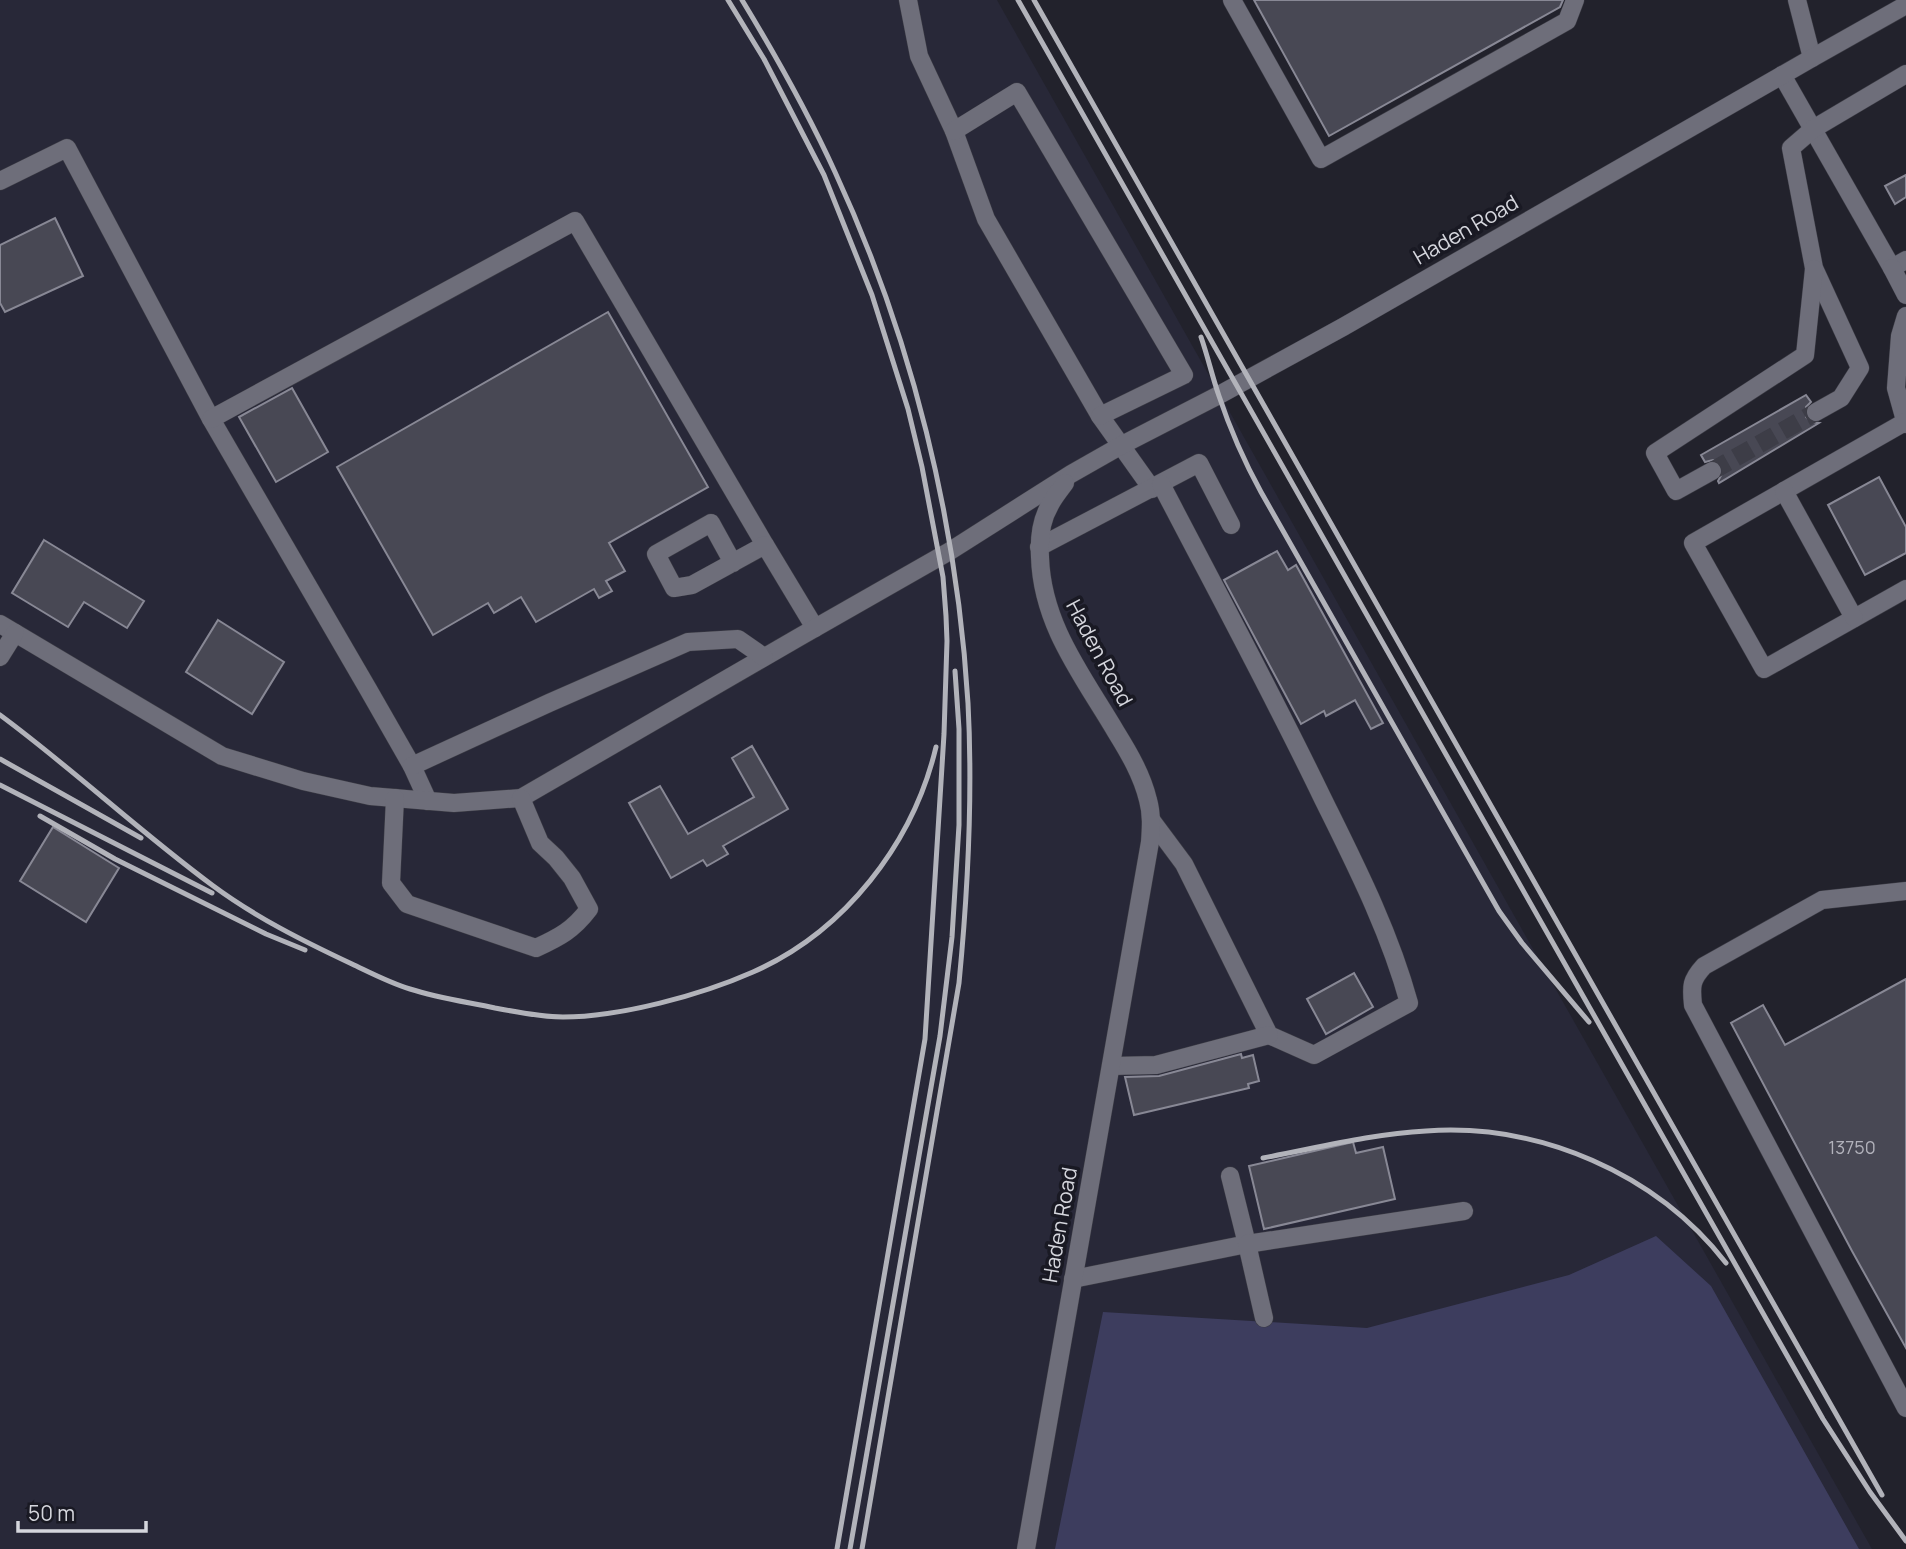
<svg xmlns="http://www.w3.org/2000/svg" width="1906" height="1549" viewBox="0 0 1906 1549" font-family="Manrope,sans-serif">
	<style>
		.built { fill: #282838 }
		.green { fill: #3d3d5e }
		.building { fill: #484854; stroke: #888895; stroke-width: 2 }
		.lines { fill: none; stroke-linecap: round; stroke-linejoin: round }
		.minor-tunnel { stroke: #3d3d47; stroke-width: 18; stroke-dasharray: 18 9; stroke-linecap: butt }
		.minor-casing { stroke: #3c3c45; stroke-width: 19 }
		.minor { stroke: #6e6e7a; stroke-width: 18 }
		.rail { stroke: #b2b3ba; stroke-width: 5 }
		.labels { text-anchor: middle; stroke-width: 7; stroke-linejoin: round; paint-order: stroke }
		.number-label { font-size: 18px; fill: #b2b2bb }
		.street-label { font-size: 21px; fill: #d5d6dd; stroke: #191923 }
	</style>
	<rect width="100%" height="100%" fill="#22222c"/>
	<polygon class="built" points="0,0 997,0 1872,1549 0,1549"/>
	<polygon class="green" points="1656,1236 1711,1286 1859,1549 1055,1549 1103,1312 1367,1328 1569,1275"/>
	<g class="building">
		<polygon points="1254,0 1563,0 1560,7 1329,136"/>
		<polygon points="1906,175 1906,197 1895,204 1885,186"/>
		<polygon points="55,218 83,276 5,312 0,303 0,245"/>
		<polygon points="608,312 708,487 609,543 625,571 606,581 612,591 599,598 594,589 536,622 521,597 494,613 488,603 433,635 337,467"/>
		<polygon points="292,388 328,452 276,482 239,417"/>
		<polygon points="1806,395 1811,402 1806,407 1806,417 1811,422 1819,423 1719,483 1718,481 1723,472 1722,465 1713,460 1705,462 1701,455"/>
		<polygon points="1879,477 1906,527 1906,553 1865,575 1828,505"/>
		<polygon points="44,540 144,601 127,628 84,602 68,627 12,593"/>
		<polygon points="1277,551 1288,570 1296,565 1383,723 1371,729 1355,700 1326,716 1324,711 1301,724 1224,580"/>
		<polygon points="218,620 284,662 252,714 186,672"/>
		<polygon points="752,746 788,809 723,846 728,854 707,866 703,860 671,878 629,803 660,786 688,834 754,797 732,758"/>
		<polygon points="53,827 119,868 86,922 20,881"/>
		<polygon points="1354,973 1373,1007 1326,1034 1307,999"/>
		<polygon points="1906,979 1906,1348 1852,1251 1731,1023 1763,1005 1785,1045"/>
		<polygon points="1241,1054 1242,1058 1253,1055 1259,1081 1248,1084 1249,1088 1134,1115 1125,1077 1159,1076"/>
		<polygon points="1353,1142 1356,1153 1383,1147 1395,1199 1264,1229 1249,1166"/>
	</g>
	<g class="lines">
		<polyline class="minor-tunnel" points="1712,471 1816,412"/>
		<g class="minor-casing">
			<g id="minor">
				<polyline points="908,0 919,56 954,131 986,219 1100,416 1152,489"/>
				<polyline points="1232,0 1321,159 1567,21 1575,0"/>
				<polyline points="1797,0 1812,58"/>
				<polyline points="1782,75 1892,268 1906,260"/>
				<polyline points="954,131 1017,92 1184,375 1100,416"/>
				<polyline points="0,181 67,148 211,419 368,689 412,766 428,801"/>
				<polyline points="1892,268 1906,295"/>
				<polyline points="1906,316 1900,336 1896,388 1906,424"/>
				<polyline points="1816,412 1841,398 1860,368 1814,268 1791,148 1813,129 1906,74"/>
				<polyline points="211,419 575,221 765,545"/>
				<polyline points="1905,422 1693,543 1764,669 1906,589"/>
				<polyline points="1712,471 1676,491 1655,453 1805,355 1814,269"/>
				<polyline points="1784,491 1854,618"/>
				<polyline points="1039,547 1199,463 1231,525"/>
				<polyline points="733,563 711,523 656,554 674,588 692,585 765,545 815,628"/>
				<polyline points="0,624 222,756 303,781 370,796 454,803 521,798 801,636 950,551 1071,474 1122,445 1219,395 1343,327 1812,58 1906,5"/>
				<polyline points="0,657 15,633"/>
				<polyline points="412,766 549,703 688,642 738,639 764,657"/>
				<path d="M395,798L391,883L407,904L536,948C560,937 573,930 589,909L572,878L556,858L540,843L521,798"/>
				<path d="M1152,821L1184,864L1269,1035L1314,1055L1409,1003C1389,930 1355,864 1322,797C1271,691 1215,588 1161,484"/>
				<path d="M1906,891L1822,900L1704,966C1691,980 1691,986 1693,1005L1906,1408"/>
				<polyline points="1111,1066 1156,1065 1269,1035"/>
				<polyline points="1073,1279 1247,1244 1230,1176"/>
				<polyline points="1264,1318 1247,1244 1464,1211"/>
				<path d="M1026,1549L1150,842C1151,828 1152,814 1148,800C1142,775 1129,753 1116,732C1083,676 1042,625 1040,557C1039,540 1041,520 1050,505C1054,497 1060,490 1065,483"/>
			</g>
		</g>
		<use href="#minor" class="minor"/>
		<g class="rail">
			<polyline points="728,0 764,59 824,175 872,295 908,409 922,467 943,577 946,616 947,641 944,734 925,1039 837,1549"/>
			<path d="M742,0C776,56 808,113 835,172C912,338 957,521 968,703C973,797 968,890 959,983L862,1549"/>
			<polyline points="1018,0 1823,1419 1870,1492 1906,1541"/>
			<polyline points="1034,0 1882,1495"/>
			<path d="M1201,337C1208,357 1212,376 1219,396C1230,429 1244,461 1261,492L1499,911L1522,943L1589,1022"/>
			<path d="M0,715C73,769 139,831 212,885C255,917 303,941 352,964C371,973 390,983 410,989C438,998 467,1002 495,1008C517,1012 540,1017 563,1017C620,1017 701,995 753,972C844,932 913,844 936,747"/>
			<polyline points="0,759 141,838"/>
			<polyline points="0,785 212,893"/>
			<polyline points="40,816 115,859 266,934 305,950"/>
			<path d="M1263,1158C1317,1148 1371,1134 1426,1131C1539,1123 1656,1173 1726,1263"/>
			<polyline points="850,1549 940,1036 952,937 959,825 959,729 955,671"/>
		</g>
	</g>
	<g class="labels">
		<g class="number-label">
			<text x="1852" y="1154">13750</text>
		</g>
		<g class="street-label">
			<text transform="translate(1466 230) rotate(-30)" y="7">Haden Road</text>
			<text transform="translate(1099 653) rotate(62)" y="7">Haden Road</text>
			<text transform="translate(1060 1225) rotate(-80)" y="7">Haden Road</text>
		</g>
	</g>
	<path d="M18 1521v10h128v-10" fill="none" stroke="#d5d6dd" stroke-width="3.5"/>
	<text x="28" y="1521" font-size="21" fill="#d5d6dd" stroke="#191923" stroke-width="5" paint-order="stroke">50 m</text>
</svg>
